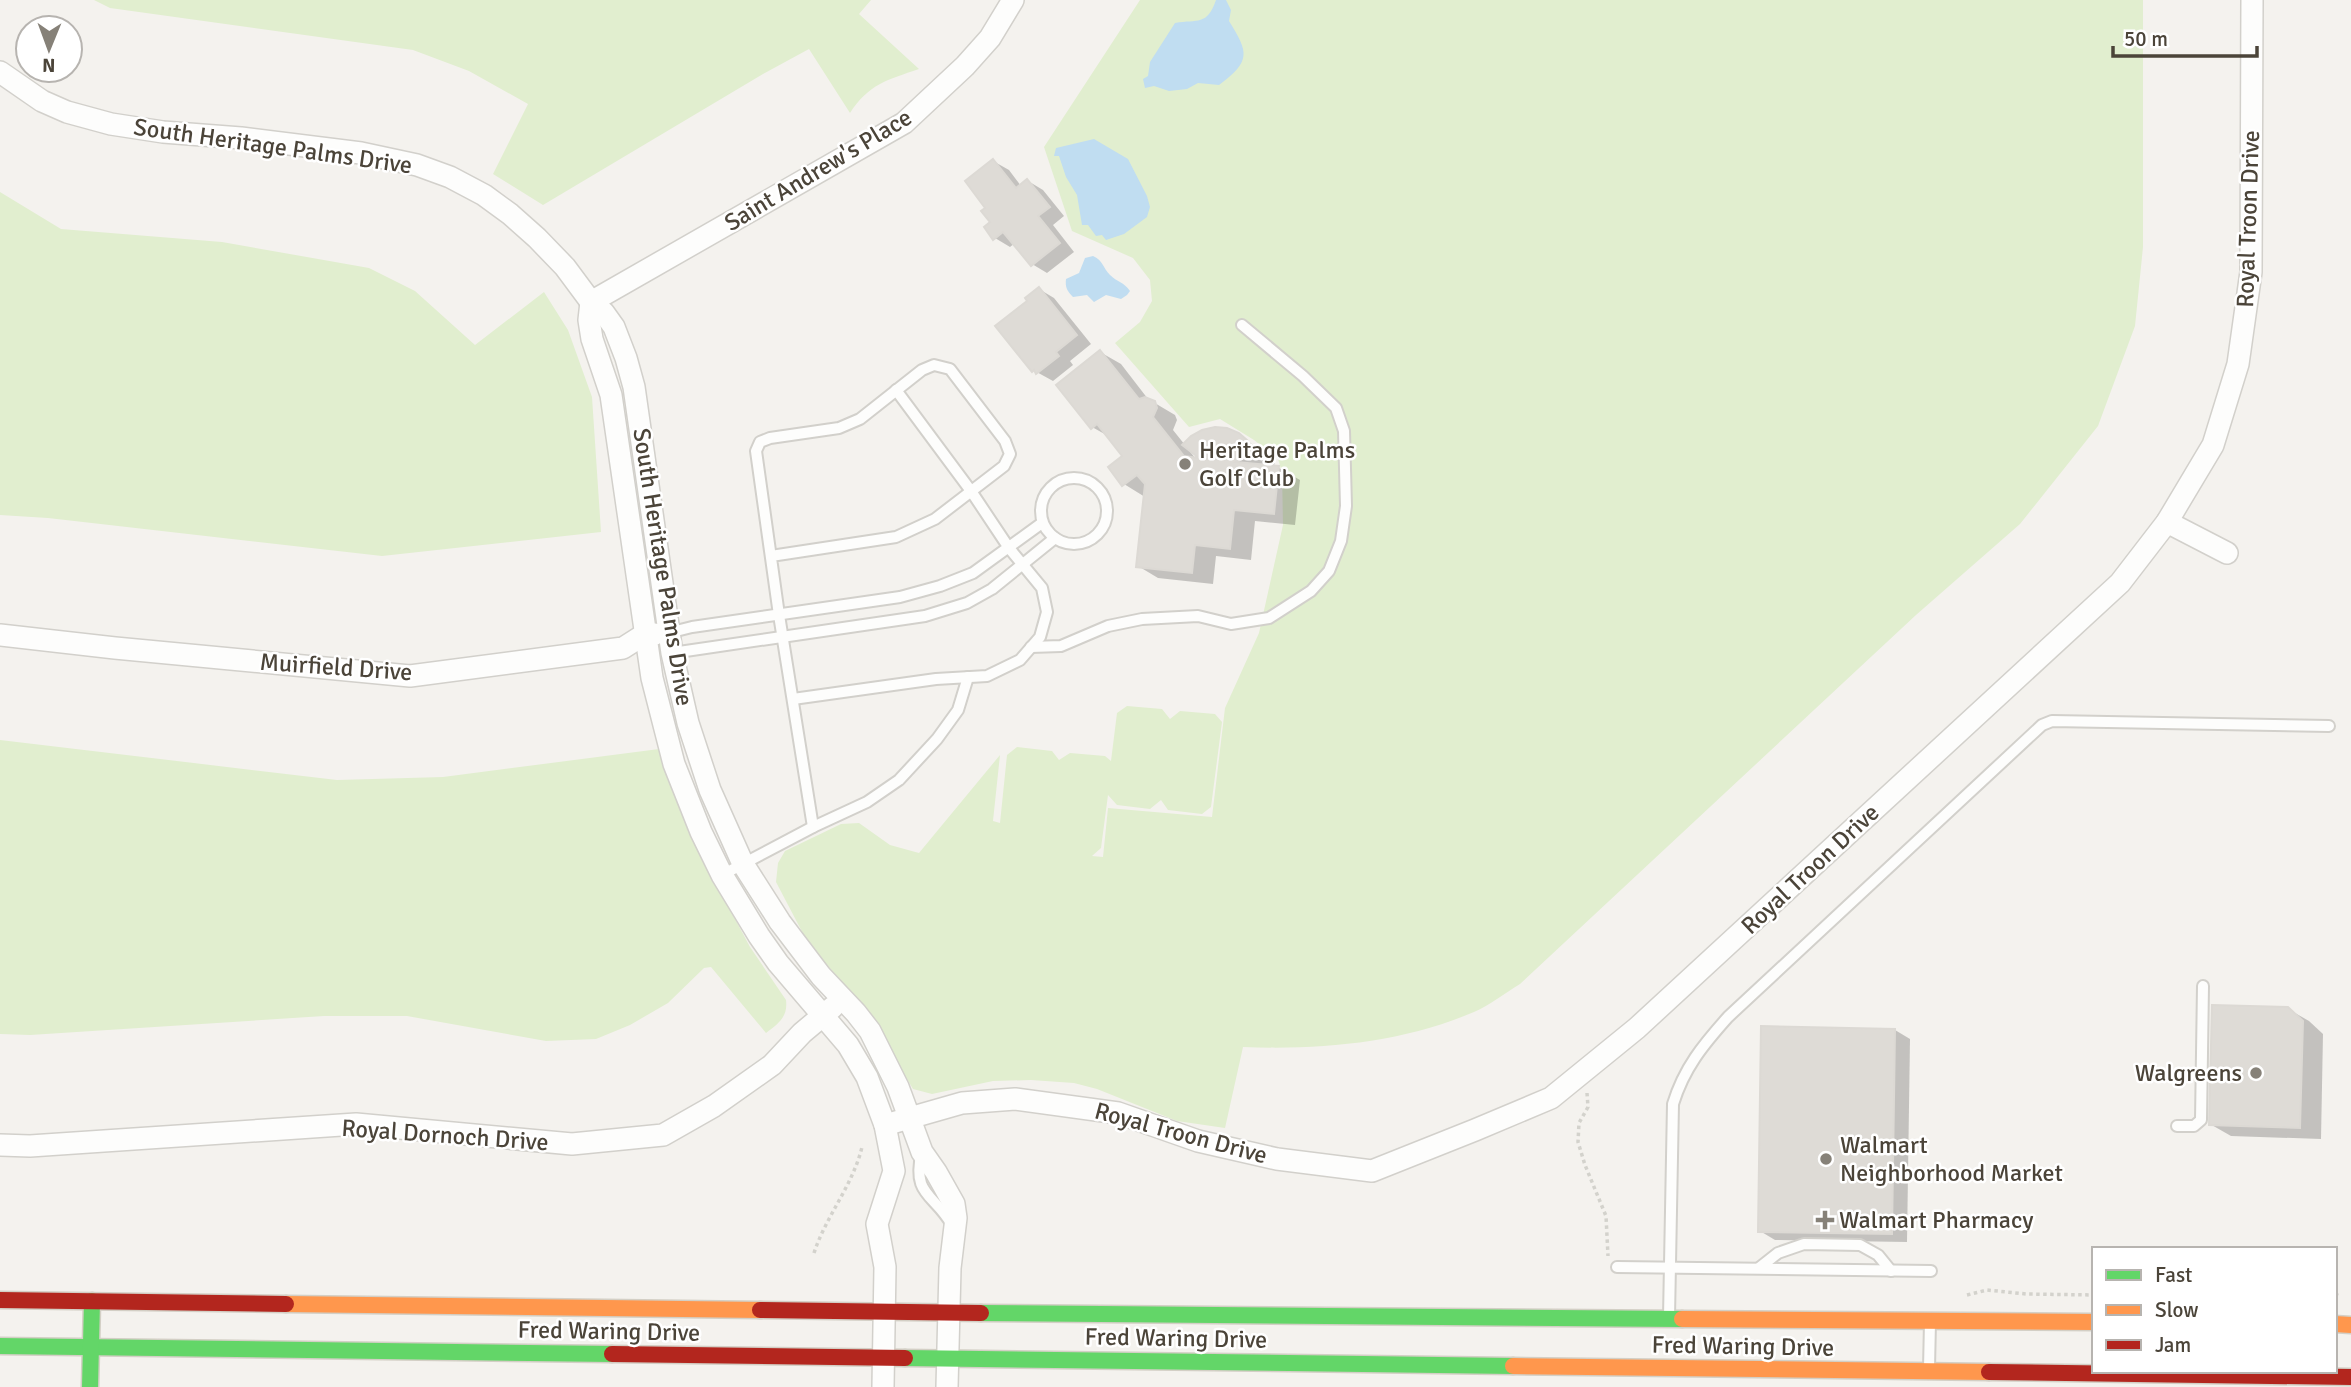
<svg xmlns="http://www.w3.org/2000/svg" width="2351" height="1387" viewBox="0 0 2351 1387" font-family="Signika,sans-serif">
	<style>
		.green { fill: #e1eecf }
		.water { fill: #c0ddf1 }
		.shadow { fill: #0003; fill-rule: evenodd }
		.building { fill: #dedbd6; stroke: #dcd9d4; stroke-width: 2 }
		.lines { fill: none; stroke-linecap: round; stroke-linejoin: round }
		.lane-casing { stroke: #d2d0cb; stroke-width: 14 }
		.street-casing { stroke: #d2d0cb; stroke-width: 24 }
		.fast-casing { stroke: #d3cfc5; stroke-width: 19 }
		.slow-casing { stroke: #d3cfc5; stroke-width: 19 }
		.jam-casing { stroke: #d3cfc5; stroke-width: 19 }
		.path { stroke: #d3d2cc; stroke-width: 3.5; stroke-dasharray: 3.5 3.5; stroke-linecap: butt }
		.lane { stroke: #fdfdfc; stroke-width: 10 }
		.street { stroke: #fdfdfc; stroke-width: 21 }
		.fast { stroke: #63d668; stroke-width: 16 }
		.slow { stroke: #ff974d; stroke-width: 16 }
		.jam { stroke: #b3261e; stroke-width: 16 }
		.poi-dot { fill: #868178; stroke: #fff; stroke-width: 2.5 }
		.labels { text-anchor: middle; stroke-width: 5; stroke-linejoin: round; paint-order: stroke }
		.street-label { font-size: 24px; fill: #4b4439; stroke: #fff }
		.poi-label { font-size: 24px; fill: #4b4439; stroke: #fff; text-anchor: start }
	</style>
	<rect width="100%" height="100%" fill="#f4f2ee"/>
	<g class="green">
		<path d="M94,0H871L859,14L919,69C887,80 869,84 850,113L809,49L763,74L543,205L493,174L528,104L469,71L413,50L110,8Z"/>
		<path d="M1140,0H2143V247L2135,326L2098,426L2020,524L1916,615L1520,984C1505,993 1490,1005 1474,1012C1401,1043 1322,1050 1243,1047L1225,1128L1177,1121L1097,1089L1074,1083L1031,1080L993,1081L932,1094L913,1089L861,1003L809,945L776,882L778,863L785,851L841,824L859,823L890,845L919,853L1000,755L993,821L1000,823L1007,755L1017,747L1052,751L1059,760L1070,753L1105,756L1111,761L1117,713L1127,706L1162,709L1170,719L1180,711L1215,714L1222,722L1211,807L1202,814L1168,810L1161,800L1150,809L1117,805L1108,795L1101,848L1092,856L1103,857L1108,808L1212,817L1225,708L1259,633L1283,525L1282,472L1278,459L1254,440L1220,419L1189,427L1115,343L1140,322L1152,301L1150,280L1133,258L1072,231L1044,147Z"/>
		<polygon points="0,192 61,229 222,242 369,268 415,291 475,345 544,292 568,330 592,397 601,532 382,556 48,518 0,515"/>
		<path d="M0,740L337,780L443,777L659,749L694,842L750,947L786,1000C788,1017 779,1023 766,1033L711,967L704,968L668,1003L630,1025L596,1039L546,1041L407,1016H324L30,1035L0,1034Z"/>
	</g>
	<g class="water">
		<path d="M1216,0H1226L1231,10L1229,21C1249,53 1251,61 1219,85L1198,83L1187,89L1169,91L1154,86L1145,88L1143,79L1148,76L1150,62L1175,23C1198,19 1207,26 1216,0Z"/>
		<polygon points="1094,139 1128,159 1147,196 1150,207 1147,217 1124,234 1106,240 1102,235 1096,236 1088,225 1082,225 1077,195 1066,177 1059,156 1054,156 1056,148"/>
		<path d="M1093,256C1103,260 1103,268 1110,275C1117,282 1124,282 1130,291L1127,295L1121,299L1106,295L1094,302L1087,295L1073,297C1067,291 1065,287 1066,279L1079,273L1085,258Z"/>
	</g>
	<g class="shadow">
		<polygon points="993,161 1009,170 1021,186 1028,181 1043,190 1064,216 1053,225 1074,252 1047,273 1032,264 1015,243 1010,247 995,238 988,208"/>
		<polygon points="1039,289 1054,298 1091,344 1070,361 1073,365 1053,381 1033,370 1029,301"/>
		<path d="M1100,352L1121,364L1148,399L1175,415L1177,420L1173,430L1185,445L1238,435L1269,455L1275,464L1269,467L1279,468L1300,480L1295,525L1255,521L1251,560L1216,556L1213,584L1158,578L1138,566L1145,497L1124,484V456L1110,437L1092,427ZM1187,448L1205,460L1196,459Z"/>
		<polygon points="2288,1009 2309,1021 2323,1034 2321,1139 2231,1136 2210,1124"/>
		<polygon points="1895,1030 1910,1039 1907,1242 1775,1240 1760,1231"/>
	</g>
	<g class="building">
		<polygon points="993,159 1016,188 1027,179 1050,207 1038,216 1060,243 1031,266 1003,232 993,240 984,227 990,222 981,211 985,208 965,181"/>
		<polygon points="1039,287 1077,335 1056,352 1059,356 1036,374 1034,370 1032,372 995,326 1027,301 1025,298"/>
		<polygon points="1100,350 1139,399 1145,397 1155,401 1157,408 1153,417 1184,456 1199,458 1182,445 1191,436 1202,430 1215,427 1227,428 1239,433 1248,441 1255,452 1236,462 1279,466 1274,514 1234,510 1230,549 1195,545 1192,573 1136,567 1145,484 1137,475 1122,486 1108,467 1122,456 1097,424 1091,429 1056,385"/>
		<polygon points="2212,1005 2288,1007 2303,1021 2300,1128 2209,1125"/>
		<polygon points="1761,1026 1895,1029 1892,1234 1758,1232"/>
	</g>
	<g class="lines">
		<g class="lane-casing">
			<g id="lane">
				<circle cx="1074" cy="511" r="33"/>
				<polyline points="668,633 692,627 900,597 940,586 973,573 1042,523"/>
				<polyline points="1031,647 1061,646 1108,626 1142,619 1198,616 1231,624 1269,618 1311,591 1329,571 1341,541 1346,506 1344,431 1336,408 1303,376 1242,325"/>
				<polyline points="672,653 925,616 967,603 992,589 1055,538"/>
				<polyline points="793,699 936,679 987,676 1020,660 1040,637 1047,612 1042,588 1009,548 971,491 896,390"/>
				<polyline points="813,827 867,802 899,780 937,739 958,710 968,677"/>
				<polyline points="722,875 813,827 779,615 756,451 760,442 770,438 839,428 860,419 922,370 934,365 950,369 1005,441 1010,454 1004,466 935,519 896,537 771,556"/>
				<polyline points="2177,1126 2194,1126 2201,1120 2203,986"/>
				<path d="M922,1152C911,1196 935,1194 952,1225"/>
				<polyline points="1617,1267 1931,1271"/>
				<polyline points="1759,1268 1778,1253 1804,1244 1860,1245 1878,1255 1891,1271"/>
				<path d="M1669,1317L1673,1104C1684,1068 1703,1045 1728,1017L2042,725L2052,721L2329,726"/>
				<polyline points="1929,1368 1930,1322"/>
			</g>
		</g>
		<g class="street-casing">
			<g id="street">
				<polyline points="0,72 42,101 67,112 111,124 163,132 241,138 361,153 417,165 450,177 484,195 510,214 537,238 565,267 591,302 604,313 614,327 626,358 634,387 672,653 688,723 710,790 743,864 780,922 821,976 856,1013 870,1031 898,1087 922,1152 936,1172 954,1204 956,1218 950,1268 947,1387"/>
				<polyline points="591,302 589,320 592,339 611,395 652,678 674,764 701,832 722,875 759,936 778,963 848,1045 867,1077 885,1125 894,1171 877,1224 885,1267 883,1387"/>
				<polyline points="591,302 904,123 965,66 990,38 1013,0"/>
				<polyline points="2167,522 2227,553"/>
				<polyline points="0,635 115,648 410,676 623,648 645,634 655,634"/>
				<polyline points="885,1125 962,1103 1015,1099 1118,1113 1198,1141 1277,1159 1372,1171 1475,1130 1551,1098 1637,1028 2120,583 2167,522 2213,445 2238,364 2251,272 2252,0"/>
				<polyline points="0,1145 30,1146 356,1124 572,1144 663,1135 714,1106 772,1065 802,1033 833,1007"/>
			</g>
		</g>
		<g class="fast-casing">
			<g id="fast">
				<polyline points="981,1313 1682,1319"/>
				<polyline points="0,1346 612,1354"/>
				<polyline points="905,1358 1513,1366"/>
				<polyline points="90,1387 92,1301"/>
			</g>
		</g>
		<g class="slow-casing">
			<g id="slow">
				<polyline points="286,1304 760,1310"/>
				<polyline points="1682,1319 2094,1322"/>
				<polyline points="2335,1324 2351,1325"/>
				<polyline points="1513,1366 1989,1372"/>
			</g>
		</g>
		<g class="jam-casing">
			<g id="jam">
				<polyline points="0,1300 286,1304"/>
				<polyline points="760,1310 981,1313"/>
				<polyline points="612,1354 905,1358"/>
				<polyline points="1989,1372 2351,1377"/>
			</g>
		</g>
		<g class="path">
			<polyline points="1587,1093 1588,1107 1579,1123 1578,1142 1585,1165 1606,1216 1608,1256"/>
			<path d="M814,1253C826,1216 853,1185 862,1147"/>
			<polyline points="2335,1294 2340,1296"/>
			<polyline points="1967,1295 1987,1290 2026,1294 2094,1295"/>
		</g>
		<use href="#lane" class="lane"/>
		<use href="#street" class="street"/>
		<use href="#fast" class="fast"/>
		<use href="#slow" class="slow"/>
		<use href="#jam" class="jam"/>
	</g>
	<g class="poi-dot">
		<circle cx="1185" cy="464" r="7"/>
		<circle cx="2256" cy="1073" r="7"/>
		<circle cx="1826" cy="1159" r="7"/>
		<path d="M1821.5 1209.5h7v7h7v7h-7v7h-7v-7h-7v-7h7z"/>
	</g>
	<g class="labels">
		<g class="street-label">
			<text transform="translate(273 146) rotate(8)" y="8">South Heritage Palms Drive</text>
			<text transform="translate(818 170) rotate(-31)" y="8">Saint Andrew's Place</text>
			<text transform="translate(2248 219) rotate(-88)" y="8">Royal Troon Drive</text>
			<text transform="translate(663 567) rotate(81)" y="8">South Heritage Palms Drive</text>
			<text transform="translate(336 667) rotate(4)" y="8">Muirfield Drive</text>
			<text transform="translate(1810 869) rotate(-43)" y="8">Royal Troon Drive</text>
			<text transform="translate(1181 1133) rotate(15)" y="8">Royal Troon Drive</text>
			<text transform="translate(445 1135) rotate(4)" y="8">Royal Dornoch Drive</text>
			<text transform="translate(609 1331) rotate(1)" y="8">Fred Waring Drive</text>
			<text transform="translate(1176 1338) rotate(1)" y="8">Fred Waring Drive</text>
			<text transform="translate(1743 1346) rotate(1)" y="8">Fred Waring Drive</text>
		</g>
		<g class="poi-label">
			<text x="1199" y="458">Heritage Palms<tspan x="1199" dy="28">Golf Club</tspan></text>
			<text x="2242" y="1081" text-anchor="end">Walgreens</text>
			<text x="1840" y="1153">Walmart<tspan x="1840" dy="28">Neighborhood Market</tspan></text>
			<text x="1839" y="1228">Walmart Pharmacy</text>
		</g>
	</g>
	<rect x="2092" y="1247" width="245" height="126" fill="#ffffff" stroke="#b7b4b0" stroke-width="2"/>
	<rect x="2106" y="1270" width="35" height="10" fill="#63d668" stroke="#b7b4b0" stroke-width="2"/>
	<text x="2155" y="1282" font-size="21" fill="#4b4439">Fast</text>
	<rect x="2106" y="1305" width="35" height="10" fill="#ff974d" stroke="#b7b4b0" stroke-width="2"/>
	<text x="2155" y="1317" font-size="21" fill="#4b4439">Slow</text>
	<rect x="2106" y="1340" width="35" height="10" fill="#b3261e" stroke="#b7b4b0" stroke-width="2"/>
	<text x="2155" y="1352" font-size="21" fill="#4b4439">Jam</text>
	<g transform="translate(49 49) rotate(181)"><circle r="33" fill="#ffffff" stroke="#b7b4b0" stroke-width="2"/>
	<path d="M0-5L12 26L0 18L-12 26Z" fill="#868178"/>
	<text y="-10" font-size="19" font-weight="bold" text-anchor="middle" fill="#4b4439">N</text>
	</g>
	<path d="M2113 46v10h144v-10" fill="none" stroke="#4b4439" stroke-width="3.5"/>
	<text x="2124" y="46" font-size="21" fill="#4b4439" stroke="#ffffff" stroke-width="5" paint-order="stroke">50 m</text>
</svg>
